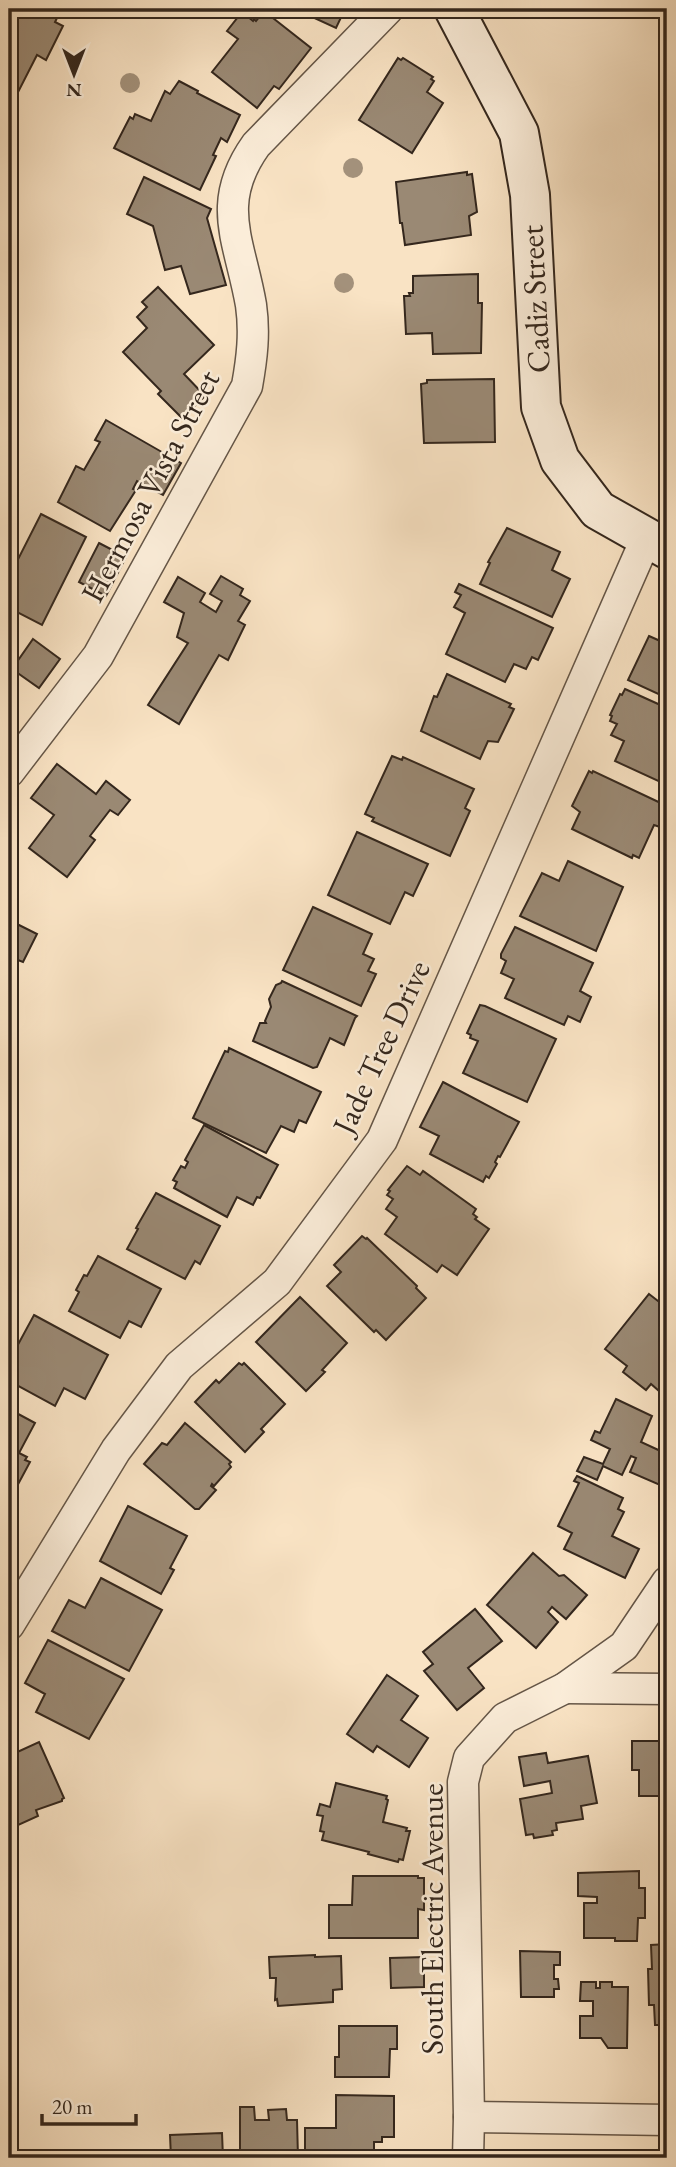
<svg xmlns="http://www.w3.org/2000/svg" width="676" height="2167" viewBox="0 0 676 2167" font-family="'EB Garamond',serif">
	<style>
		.building { fill: #9a8974; stroke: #34271d; stroke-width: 2 }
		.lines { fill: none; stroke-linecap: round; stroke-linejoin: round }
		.street-casing { stroke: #655647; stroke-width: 33 }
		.secondary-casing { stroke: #34271d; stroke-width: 42 }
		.street { stroke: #fbedd9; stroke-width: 30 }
		.secondary { stroke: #fbedd9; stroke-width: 38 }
		.tree { fill: #a3917b }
		.labels { text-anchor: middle; stroke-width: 5; stroke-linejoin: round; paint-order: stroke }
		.street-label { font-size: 32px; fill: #34271d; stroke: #fbedd9 }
	</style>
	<rect width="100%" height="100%" fill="#f9e3c4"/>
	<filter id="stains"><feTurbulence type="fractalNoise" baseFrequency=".00286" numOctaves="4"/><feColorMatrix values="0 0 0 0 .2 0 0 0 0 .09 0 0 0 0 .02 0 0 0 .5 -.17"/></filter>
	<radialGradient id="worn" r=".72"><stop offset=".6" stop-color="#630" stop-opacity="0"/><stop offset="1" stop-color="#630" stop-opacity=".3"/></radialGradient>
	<g class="building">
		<polygon points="9,9 37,9 57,18 55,22 63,26 46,60 37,55 13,102 9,100"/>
		<polygon points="295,9 345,9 336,28"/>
		<polygon points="264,11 311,48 279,89 274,86 257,108 212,72 238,39 227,31 242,12 253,21 254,19 256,21"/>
		<polygon points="398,58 401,60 403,58 433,77 431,79 434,81 427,92 443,103 412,153 359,120"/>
		<polygon points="179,81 198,91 197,93 240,115 227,142 221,138 213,155 216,156 200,190 114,148 130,117 133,119 135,114 151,121 165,91 170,94"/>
		<polygon points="467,172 467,175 472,174 477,212 469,216 471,235 405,245 402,223 400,223 396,182"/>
		<polygon points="144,177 211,209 207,218 226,285 190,294 181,266 165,270 153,226 127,214"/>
		<polygon points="478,274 478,303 482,303 481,353 433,354 432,333 406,334 404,296 410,296 409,293 413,293 413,276"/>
		<polygon points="158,287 214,345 184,374 205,396 182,418 158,394 161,391 123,352 147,328 137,317 147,307 142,302"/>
		<polygon points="494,379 495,442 424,443 421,384 427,383 427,380"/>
		<polygon points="106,420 181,463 163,495 137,481 133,489 136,490 110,531 58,502 76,466 84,470 100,442 95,440"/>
		<polygon points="41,514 86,537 42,625 9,608 9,577"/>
		<polygon points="507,528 560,552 552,570 570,579 552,617 480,584 490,563 488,562"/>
		<polygon points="99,543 126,557 106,596 79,582"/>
		<polygon points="221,576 243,589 240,595 250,601 238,621 245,625 228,660 219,655 179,724 148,705 188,643 177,637 184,613 164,602 178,577 205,593 200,602 216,612 222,601 210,594"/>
		<polygon points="459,584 553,628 538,660 532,657 526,669 514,664 505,682 446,654 465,613 454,607 461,595 455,592"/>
		<polygon points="649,636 667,644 667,698 628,680"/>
		<polygon points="33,639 60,659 39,688 12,669"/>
		<polygon points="447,674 511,704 509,707 514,709 498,742 488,741 480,759 421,731 434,696 437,697"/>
		<polygon points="625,689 667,708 667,785 615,761 624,741 611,735 617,724 610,721 612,716 610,715 620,694 622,695"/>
		<polygon points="392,756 402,760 403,757 474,789 465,808 470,811 450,856 372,821 374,818 365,814"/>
		<polygon points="57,764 96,794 106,781 130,800 118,815 110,810 90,836 95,840 67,877 29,848 54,815 31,798"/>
		<polygon points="589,771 592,773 593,771 667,806 667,812 660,827 654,825 639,858 633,855 632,858 572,829 580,812 572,806"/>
		<polygon points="357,832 428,864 413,896 405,892 390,924 328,895"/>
		<polygon points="568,861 623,887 596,951 520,916 542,873 559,881"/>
		<polygon points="313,907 372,934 363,954 374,959 368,971 376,974 361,1006 283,970"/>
		<polygon points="9,920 37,934 23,962 18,960 9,979"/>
		<polygon points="515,927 593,963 580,991 591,997 580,1022 568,1016 564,1025 505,998 514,979 501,973 506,961 501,958 501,954"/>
		<polygon points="282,981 357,1016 355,1018 344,1045 330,1038 317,1067 313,1068 253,1041 260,1023 266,1023 265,1021 271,1007 269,999 276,985 281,983"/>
		<polygon points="480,1005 485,1006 556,1039 527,1102 463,1073 478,1041 470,1038 471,1035 467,1033"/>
		<polygon points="229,1048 321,1092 306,1123 299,1120 294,1132 281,1126 266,1153 193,1118 225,1051 228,1052"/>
		<polygon points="443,1082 519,1122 500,1157 498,1156 495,1162 497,1164 489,1178 486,1176 483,1182 430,1154 439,1136 420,1127"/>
		<polygon points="204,1125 278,1165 260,1198 257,1197 253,1205 237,1197 227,1217 174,1188 177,1182 173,1180 181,1166 185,1168 188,1162 185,1160"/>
		<polygon points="407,1166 420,1175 423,1171 476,1209 473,1214 477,1217 475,1219 489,1229 457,1275 442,1265 437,1272 385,1234 397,1217 386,1209 393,1199 387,1195 390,1191 388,1190"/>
		<polygon points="156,1193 220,1226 200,1264 195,1261 185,1279 127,1249 138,1229 136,1228"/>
		<polygon points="362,1236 366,1239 367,1238 417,1286 416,1288 426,1298 386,1340 376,1330 374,1332 327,1286 341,1272 334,1265"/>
		<polygon points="98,1256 161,1289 141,1327 129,1321 120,1338 69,1311 79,1292 76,1290 84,1275 87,1276"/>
		<polygon points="649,1294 667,1308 667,1398 651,1384 646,1390 623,1372 627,1366 605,1349"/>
		<polygon points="300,1297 347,1343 322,1370 325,1372 306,1391 256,1342"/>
		<polygon points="34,1315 108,1355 85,1399 64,1388 55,1406 9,1381 9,1350 14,1352"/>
		<polygon points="239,1363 242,1365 244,1363 285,1404 261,1429 264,1432 245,1452 195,1402 216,1380 219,1383"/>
		<polygon points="616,1399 652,1416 641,1442 667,1454 667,1469 660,1485 630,1472 636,1458 631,1456 622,1475 603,1466 597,1480 577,1471 584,1457 603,1464 610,1449 591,1440 595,1431 600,1433"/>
		<polygon points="9,1409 35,1423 19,1453 27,1457 25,1460 30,1462 15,1490 9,1487"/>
		<polygon points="185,1423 231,1462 229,1464 231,1467 214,1486 212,1484 211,1486 216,1490 199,1509 195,1509 144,1464 162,1443 167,1445"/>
		<polygon points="577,1476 623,1498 618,1509 624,1512 612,1536 639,1549 625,1578 564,1549 572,1533 558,1526 579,1483 574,1481"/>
		<polygon points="128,1506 187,1536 170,1568 174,1570 161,1594 100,1561"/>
		<polygon points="533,1553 559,1576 564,1575 587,1595 566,1619 552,1607 548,1612 558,1622 536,1648 487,1605"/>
		<polygon points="101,1578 162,1610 129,1671 52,1631 69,1600 85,1608"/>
		<polygon points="475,1609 502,1641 468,1668 484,1688 457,1710 424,1671 433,1664 423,1652"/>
		<polygon points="48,1640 124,1679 89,1739 36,1712 45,1694 25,1683"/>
		<polygon points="387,1675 418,1696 401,1720 428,1738 409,1767 377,1746 373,1752 347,1734"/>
		<polygon points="632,1741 667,1741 667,1819 662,1819 662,1807 659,1807 659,1796 639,1796 639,1770 632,1770"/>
		<polygon points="39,1742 64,1798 62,1799 62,1801 36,1810 38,1816 16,1826 15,1824 12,1825 9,1817 9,1751 13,1754"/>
		<polygon points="546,1753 548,1763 588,1756 597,1803 581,1806 583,1819 556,1823 557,1830 552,1831 553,1835 534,1838 533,1834 526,1835 520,1799 552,1793 550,1781 524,1786 519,1757"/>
		<polygon points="336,1783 387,1796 386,1799 388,1800 383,1822 407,1828 406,1831 410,1831 403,1860 399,1859 398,1862 368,1854 369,1852 322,1840 324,1832 320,1831 323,1816 317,1815 320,1804 330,1807"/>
		<polygon points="639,1871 639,1888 645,1888 645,1918 638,1918 637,1941 615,1941 615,1938 584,1938 584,1903 597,1903 597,1897 578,1896 578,1873"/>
		<polygon points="353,1876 418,1876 418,1878 424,1878 424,1910 418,1909 418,1938 329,1938 329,1905 352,1905"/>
		<polygon points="667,1944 667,2025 655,2025 654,2005 649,2005 648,1969 652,1969 651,1945"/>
		<polygon points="520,1951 560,1952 560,1965 554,1965 554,1979 558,1979 559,1989 554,1989 554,1997 521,1997"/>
		<polygon points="315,1955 315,1957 341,1956 342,1989 333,1990 333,2002 278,2006 277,1999 275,2000 276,1978 270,1978 269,1957"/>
		<polygon points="424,1957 424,1987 391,1988 390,1958"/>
		<polygon points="581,1982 596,1982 596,1988 600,1988 600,1982 612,1982 612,1987 628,1987 627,2048 608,2048 601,2038 580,2038 580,2016 593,2016 593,2001 580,2001"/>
		<polygon points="339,2026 397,2026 397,2049 390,2049 389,2077 335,2077 335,2057 339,2057"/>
		<polygon points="336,2095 394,2096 394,2137 382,2137 382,2142 374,2142 374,2155 305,2158 305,2128 336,2128"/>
		<polygon points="240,2107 254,2107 255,2120 269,2120 268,2110 286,2109 287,2120 297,2120 298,2158 240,2158"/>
		<polygon points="222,2133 223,2158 171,2158 170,2135"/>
	</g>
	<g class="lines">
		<g class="street-casing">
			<g id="street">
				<path d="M9,772L98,656L247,386C252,358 255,333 251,305C240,241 214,204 256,145L388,9"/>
				<polyline points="9,1625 116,1450 179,1366 277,1282 382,1140 646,539"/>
				<polyline points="565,1688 667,1689"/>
				<polyline points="469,2117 667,2120"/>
				<polyline points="468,2158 469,2117 463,1782 469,1758 505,1718 565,1688 624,1646 667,1582"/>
			</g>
		</g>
		<g class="secondary-casing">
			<polyline id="secondary" points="454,9 519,133 530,195 541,407 560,460 598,510 667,549"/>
		</g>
		<use href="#street" class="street"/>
		<use href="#secondary" class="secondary"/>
	</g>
	<g class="tree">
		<circle cx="130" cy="83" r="10"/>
		<circle cx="353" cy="168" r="10"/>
		<circle cx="344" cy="283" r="10"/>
	</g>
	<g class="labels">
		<g class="street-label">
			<text transform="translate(535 299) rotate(-93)" y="11">Cadiz Street</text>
			<text transform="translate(150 486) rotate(-62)" y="11">Hermosa Vista Street</text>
			<text transform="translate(381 1047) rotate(-65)" y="11">Jade Tree Drive</text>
			<text transform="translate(432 1919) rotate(-90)" y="11">South Electric Avenue</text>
		</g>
	</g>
	<rect width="676" height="2167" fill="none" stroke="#f9e3c4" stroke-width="35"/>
	<rect x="10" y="10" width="655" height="2146" fill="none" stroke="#34271d" stroke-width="3.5"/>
	<rect x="18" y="18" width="641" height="2132" fill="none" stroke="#34271d" stroke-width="2"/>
	<g transform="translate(74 74) rotate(180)" stroke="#fbedd9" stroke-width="5" paint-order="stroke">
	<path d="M0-5L12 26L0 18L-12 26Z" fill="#34271d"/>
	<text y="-10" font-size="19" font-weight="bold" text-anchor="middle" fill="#34271d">N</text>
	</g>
	<path d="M42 2114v10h94v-10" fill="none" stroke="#34271d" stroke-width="3.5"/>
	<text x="52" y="2114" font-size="21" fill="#34271d" stroke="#fbedd9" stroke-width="5" paint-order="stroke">20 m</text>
	<rect width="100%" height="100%" filter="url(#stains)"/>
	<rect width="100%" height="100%" fill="url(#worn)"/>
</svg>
